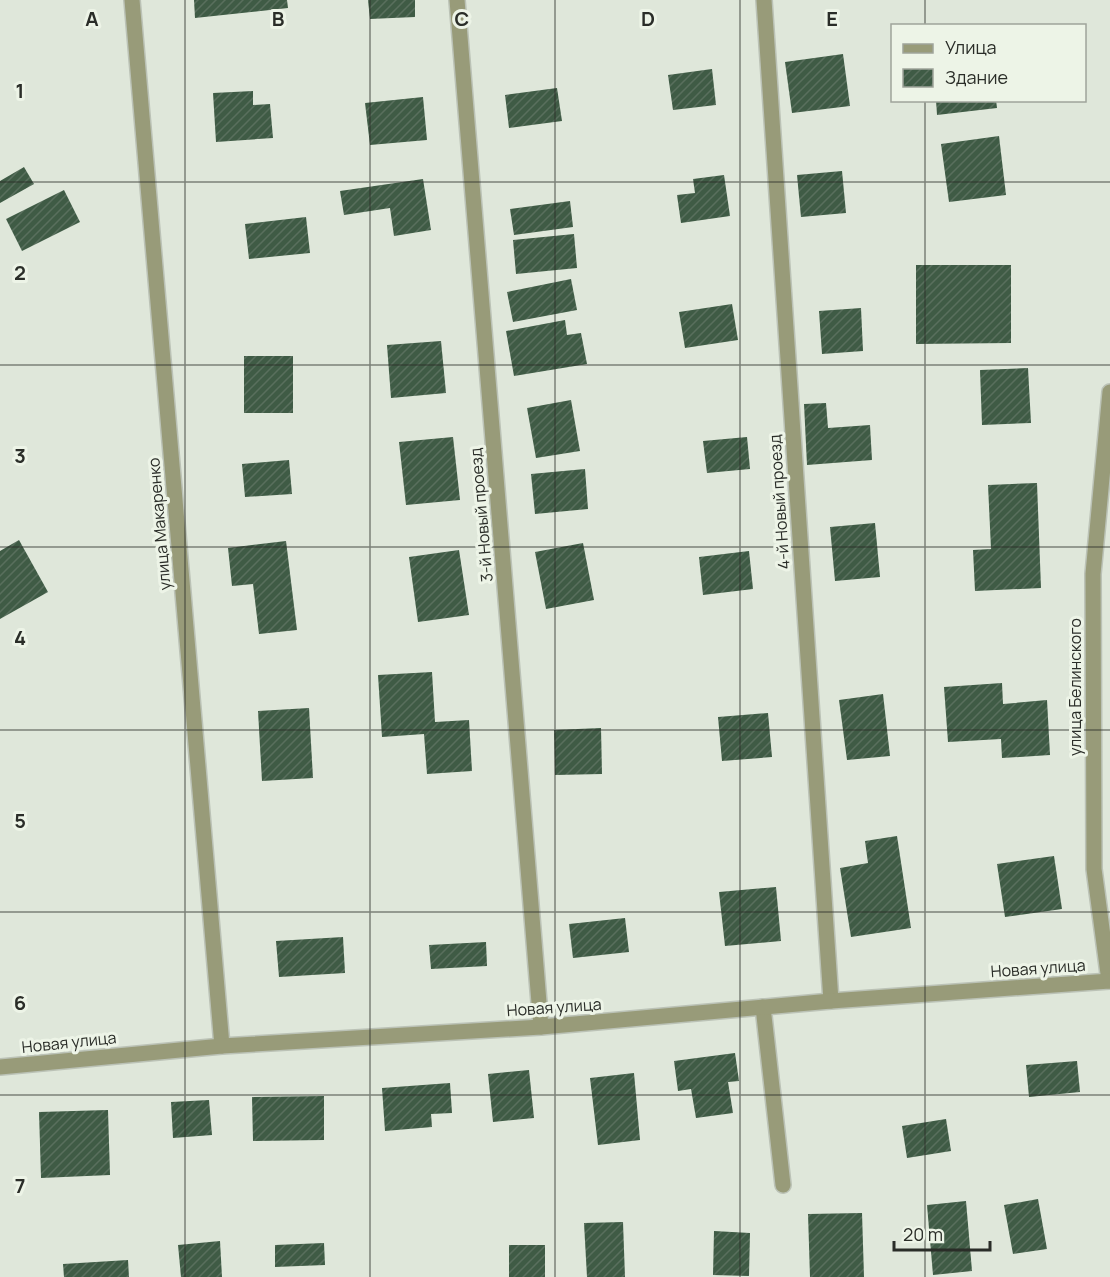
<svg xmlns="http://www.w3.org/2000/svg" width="1110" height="1277" viewBox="0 0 1110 1277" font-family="Manrope,sans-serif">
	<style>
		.building { fill: url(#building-hatch) }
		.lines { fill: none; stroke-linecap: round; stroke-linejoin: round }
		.minor-casing { stroke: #bbc2b6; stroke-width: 18 }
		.minor { stroke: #989b79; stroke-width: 15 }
		.grid { fill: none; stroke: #2a2d28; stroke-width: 1.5; stroke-opacity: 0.55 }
		.labels { text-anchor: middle; stroke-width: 6; stroke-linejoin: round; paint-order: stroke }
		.street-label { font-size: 16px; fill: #2a2d28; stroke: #edf4e7 }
		.grid-label { font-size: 20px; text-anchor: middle; font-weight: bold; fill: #2a2d28; stroke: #edf4e7; stroke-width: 6; stroke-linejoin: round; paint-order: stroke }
	</style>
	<defs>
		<pattern id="building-hatch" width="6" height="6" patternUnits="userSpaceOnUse" patternTransform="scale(1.5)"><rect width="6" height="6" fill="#3f5b45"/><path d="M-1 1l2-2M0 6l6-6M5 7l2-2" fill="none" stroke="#596f5d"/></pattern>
	</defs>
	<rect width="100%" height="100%" fill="#dfe7da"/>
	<g class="building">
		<polygon points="194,0 287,0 288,8 195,18"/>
		<polygon points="368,0 415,0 415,17 370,19"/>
		<polygon points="843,54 850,106 792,113 785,62"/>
		<polygon points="712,69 716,105 673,110 668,75"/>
		<polygon points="557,88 562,121 509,128 505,95"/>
		<polygon points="253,91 253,105 270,104 273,138 216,142 213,93"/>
		<polygon points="423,97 427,140 370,145 365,103"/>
		<polygon points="936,100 996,100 997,108 937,115"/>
		<polygon points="999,136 1006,195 949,202 941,144"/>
		<polygon points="24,167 34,184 0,203 0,181"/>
		<polygon points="842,171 846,213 801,217 797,175"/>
		<polygon points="724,175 730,216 681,223 677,195 695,193 693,179"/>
		<polygon points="423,179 431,230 394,236 390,208 344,215 340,191"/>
		<polygon points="64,190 80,222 22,251 6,219"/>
		<polygon points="570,201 573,227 514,235 510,209"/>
		<polygon points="306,217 310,253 249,259 245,224"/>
		<polygon points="574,234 577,268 516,274 513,240"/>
		<polygon points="916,265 1011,265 1011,343 916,344"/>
		<polygon points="571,279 577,310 513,322 507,292"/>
		<polygon points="732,304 738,340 685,348 679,312"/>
		<polygon points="861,308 863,351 822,354 819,311"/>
		<polygon points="565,320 567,335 581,333 587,364 514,376 506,331"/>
		<polygon points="441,341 446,393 391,398 387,345"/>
		<rect x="244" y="356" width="49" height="57"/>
		<polygon points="1028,368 1031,423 982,425 980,370"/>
		<polygon points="571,400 580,451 536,458 527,408"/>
		<polygon points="826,403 828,428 870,425 872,460 807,465 804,404"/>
		<polygon points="453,437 460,500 406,505 399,442"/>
		<polygon points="747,437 750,469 707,473 703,441"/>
		<polygon points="289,460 292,494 245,497 242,464"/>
		<polygon points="585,469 588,509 535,514 531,474"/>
		<polygon points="1037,483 1041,588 975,591 973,550 991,549 988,485"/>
		<polygon points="875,523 880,577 835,581 830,527"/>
		<polygon points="19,540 48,592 0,619 0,551"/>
		<polygon points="286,541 297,630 259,634 253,584 232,586 228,548"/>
		<polygon points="583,543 594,600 546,609 535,552"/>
		<polygon points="459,550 469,615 418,622 409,557"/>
		<polygon points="749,551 753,589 703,595 699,557"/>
		<polygon points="432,672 435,722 469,720 472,771 427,774 424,734 382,737 378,675"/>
		<polygon points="1002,683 1003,704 1047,700 1050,755 1002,758 1001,739 948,742 944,687"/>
		<polygon points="883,694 890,756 847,760 839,700"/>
		<polygon points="309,708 313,778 262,781 258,711"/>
		<polygon points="768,713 772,757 722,761 718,717"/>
		<polygon points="601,728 602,774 555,775 554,730"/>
		<polygon points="897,836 911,928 851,937 840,868 868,863 865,841"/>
		<polygon points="1054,856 1062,909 1005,917 997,864"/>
		<polygon points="776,887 781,941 725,946 719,892"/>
		<polygon points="625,918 629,952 573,958 569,924"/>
		<polygon points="343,937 345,973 279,977 276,941"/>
		<polygon points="486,942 487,966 431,969 429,945"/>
		<polygon points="735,1053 739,1081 728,1082 733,1113 696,1118 691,1089 678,1091 674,1061"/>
		<polygon points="1077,1061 1080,1092 1029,1097 1026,1065"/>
		<polygon points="529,1070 534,1118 493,1122 488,1074"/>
		<polygon points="634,1073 640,1140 598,1145 590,1078"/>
		<polygon points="450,1083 452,1113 431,1114 432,1127 385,1131 382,1088"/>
		<polygon points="324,1096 324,1140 253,1141 252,1097"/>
		<polygon points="209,1100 212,1135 173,1138 171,1102"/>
		<polygon points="108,1110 110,1175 41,1178 39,1112"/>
		<polygon points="946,1119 951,1151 907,1158 902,1126"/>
		<polygon points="1038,1199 1047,1249 1013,1254 1004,1205"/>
		<polygon points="966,1201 972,1271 933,1275 927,1205"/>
		<polygon points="862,1213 864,1277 810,1277 808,1214"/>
		<polygon points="623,1222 625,1277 587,1277 584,1223"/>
		<polygon points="714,1231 750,1233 749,1276 713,1275"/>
		<polygon points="220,1241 222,1277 181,1277 178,1245"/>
		<polygon points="324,1243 325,1265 275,1267 275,1245"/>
		<rect x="509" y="1245" width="36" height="32"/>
		<polygon points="128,1260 129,1277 64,1277 63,1264"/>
	</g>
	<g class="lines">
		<g class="minor-casing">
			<g id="minor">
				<polyline points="132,0 222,1046"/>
				<polyline points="457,0 541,1027"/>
				<polyline points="764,0 831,1001"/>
				<polyline points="1109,981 1094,869 1093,574 1110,392"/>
				<polyline points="763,1007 783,1185"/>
				<polyline points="0,1067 222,1046 541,1027 831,1001 1110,981"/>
			</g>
		</g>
		<use href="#minor" class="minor"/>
	</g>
	<path class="grid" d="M185,0V1277M370,0V1277M555,0V1277M740,0V1277M925,0V26M925,100V1277M0,182H1110M0,365H1110M0,547H1110M0,730H1110M0,912H1110M0,1095H1110"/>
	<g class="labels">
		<g class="street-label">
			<text transform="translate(779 502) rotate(-94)" y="6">4-й Новый проезд</text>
			<text transform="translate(481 515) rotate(-95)" y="6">3-й Новый проезд</text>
			<text transform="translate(159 524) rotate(-95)" y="6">улица Макаренко</text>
			<text transform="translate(1075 687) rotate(-90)" y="6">улица Белинского</text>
			<text transform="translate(1038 968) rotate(-4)" y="6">Новая улица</text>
			<text transform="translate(554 1007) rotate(-4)" y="6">Новая улица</text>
			<text transform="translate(69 1042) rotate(-6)" y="6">Новая улица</text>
		</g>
	</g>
	<g class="grid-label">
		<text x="92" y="26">A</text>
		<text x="278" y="26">B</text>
		<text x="462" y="26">C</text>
		<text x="648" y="26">D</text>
		<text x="832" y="26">E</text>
		<text x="20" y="98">1</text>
		<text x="20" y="280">2</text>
		<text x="20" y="463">3</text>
		<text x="20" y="645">4</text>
		<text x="20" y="828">5</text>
		<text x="20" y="1010">6</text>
		<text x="20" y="1193">7</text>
	</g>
	<rect x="891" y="24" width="195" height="78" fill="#edf4e7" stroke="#9fa49b" stroke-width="1.5"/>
	<rect x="903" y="44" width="30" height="9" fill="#989b79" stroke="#9fa49b" stroke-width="1.5"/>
	<text x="945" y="54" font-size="18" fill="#2a2d28">Улица</text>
	<rect x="903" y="69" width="30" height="18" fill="url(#building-hatch)" stroke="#9fa49b" stroke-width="1.5"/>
	<text x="945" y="84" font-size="18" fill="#2a2d28">Здание</text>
	<path d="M894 1241v9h96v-9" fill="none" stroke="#2a2d28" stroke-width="3"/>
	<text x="903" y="1241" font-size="18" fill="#2a2d28" stroke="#edf4e7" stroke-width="4.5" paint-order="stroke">20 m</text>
</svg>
